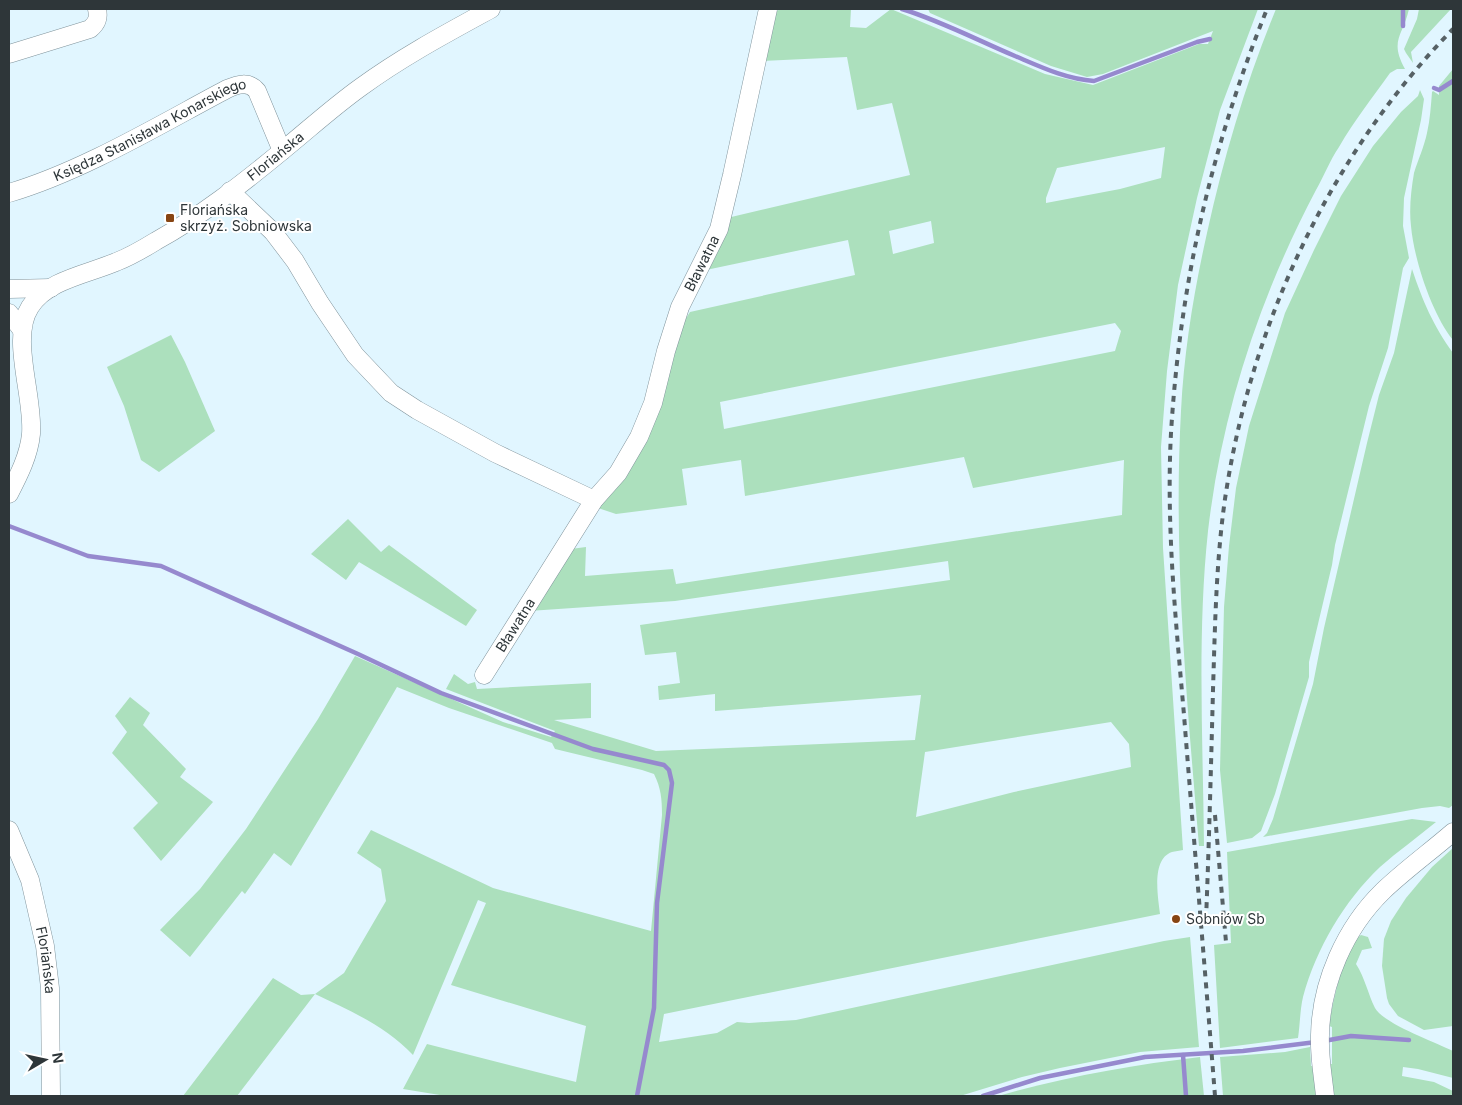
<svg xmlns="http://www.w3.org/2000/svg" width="1462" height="1105" viewBox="0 0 1462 1105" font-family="Inter,sans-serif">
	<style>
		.green { fill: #ace0bd; fill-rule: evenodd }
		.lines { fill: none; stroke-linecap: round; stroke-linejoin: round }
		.stream { stroke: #9689ce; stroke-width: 4.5 }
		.minor-casing { stroke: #81949c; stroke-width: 19 }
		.minor { stroke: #fff; stroke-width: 18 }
		.rail { stroke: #566165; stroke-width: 4; stroke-dasharray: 6 6; stroke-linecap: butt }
		.poi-dot { fill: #874513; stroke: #fff; stroke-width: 2 }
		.labels { text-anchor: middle; stroke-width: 4; stroke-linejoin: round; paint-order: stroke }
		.street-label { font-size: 14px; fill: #2e3639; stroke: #fff }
		.poi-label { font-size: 14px; fill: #2e3639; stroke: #fff; text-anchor: start }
	</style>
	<rect width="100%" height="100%" fill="#e1f6ff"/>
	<g class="green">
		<path d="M781,9H851L850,27L866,28L891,9L1045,74L1093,85L1199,44H1208L1213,31L1103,74L1087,77L1051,66L930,13L928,9H1258L1220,110L1197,198L1178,285L1167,371L1161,447L1163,548L1183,850C1180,851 1175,851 1172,852C1151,859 1158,897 1160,914L664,1014L659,1042L717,1033L737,1022L749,1023L796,1020L1164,941L1190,937L1199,1047L1140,1052L1060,1068L1022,1077L960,1096H446L403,1089L427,1044L576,1082L586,1026L451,985L486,903L478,900L413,1055C387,1027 349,1010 315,994L237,1096H183L273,978L301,995L315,994L344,973L386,901L381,869L357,853L371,830L493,888L651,931L662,815C662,799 661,788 654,774L642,770L555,749L552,743L449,708L397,687L354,761L291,866L274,853L245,894L242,891L190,957L160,930L200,889L246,829L318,719L355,656L503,722L551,737L555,731L446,689L454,674L468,684L475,682L477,689L591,683V718L554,720L656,751L915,740L921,695L715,711V694L659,700L658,686L680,683L676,652L645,655L640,625L950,580L948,561L675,601L529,611L571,549L586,547L585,576L673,569L676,584L1122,515L1124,460L973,488L964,457L745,496L741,460L682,469L687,505L616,514L595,507L609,490L676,334L690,312L855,275L848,240L706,270L727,218L910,175L892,103L857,110L847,57L762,61L772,13ZM1165,147L1161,178L1120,189L1046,203V198L1057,168ZM931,221L934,243L893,254L889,231ZM1115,323L1121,331L1115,351L724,429L720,402ZM1111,722L1129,744L1131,767L1014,792L916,817L925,752Z"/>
		<path d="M1276,9H1409C1403,36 1389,40 1405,69H1397L1390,73C1373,97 1354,121 1339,147C1330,160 1324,176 1316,190C1260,296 1222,411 1208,531C1197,635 1203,741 1204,846H1199C1187,701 1173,556 1181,411C1184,351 1194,291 1207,233C1224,156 1246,82 1276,9Z"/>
		<polygon points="1419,9 1451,9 1411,52 1413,63 1406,53 1404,49 1417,19"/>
		<path d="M1453,69V340C1432,314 1414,260 1411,226C1409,210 1411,190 1414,173C1418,160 1424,147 1427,133C1430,120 1431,105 1432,92L1433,91L1439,95V86Z"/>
		<polygon points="1420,90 1424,99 1421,120 1404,198 1403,226 1409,258 1403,268 1388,348 1369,406 1335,545 1332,565 1309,662 1309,677 1275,794 1261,831 1252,838 1227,843 1220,770 1224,607 1229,546 1236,488 1249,426 1285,313 1314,250 1341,196 1373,146 1401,112 1418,96"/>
		<path d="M1412,269C1423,302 1433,325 1453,353V805L1449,808L1440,806L1422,808L1263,837L1267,833L1273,819L1313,684L1324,628L1367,443L1379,395L1394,353Z"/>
		<polygon points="171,335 185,362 215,431 159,472 141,460 124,406 107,367"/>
		<polygon points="348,519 381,552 389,545 477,610 466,626 359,562 346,580 311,554"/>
		<polygon points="130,697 150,713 143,725 186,769 180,777 213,802 161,861 133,828 158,803 112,753 127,732 115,716"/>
		<path d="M1412,819L1436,822C1418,837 1398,851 1380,867C1344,901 1316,949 1303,997C1300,1010 1300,1025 1298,1038L1220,1048L1214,945L1231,943L1227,852Z"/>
		<polygon points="1453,848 1453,1026 1424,1030 1398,1016 1389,1004 1387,998 1382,966 1384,939 1391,921 1406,898 1432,867"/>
		<path d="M1361,935L1368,937L1372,948L1362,950L1356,964C1365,978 1368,994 1375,1008C1384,1024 1435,1042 1453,1051V1078L1418,1069L1403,1067L1402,1076L1434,1082L1453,1091V1096H1332L1329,1064H1332V1027L1329,1026C1332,1006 1344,946 1361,935Z"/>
		<polygon points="1310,1047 1311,1066 1315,1066 1318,1096 1223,1096 1220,1057 1285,1052"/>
		<path d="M1200,1057L1204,1096H998C1064,1077 1132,1065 1200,1057Z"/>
	</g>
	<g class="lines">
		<g class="stream">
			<path d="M902,9C941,21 977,40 1015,56C1041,67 1066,79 1094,81L1197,42L1210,39"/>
			<polyline points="1403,9 1403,26"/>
			<polyline points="1434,88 1439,90 1453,81"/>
			<polyline points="9,526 88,556 161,566 358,654 441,693 593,749 664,765 669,770 672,783 657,903 654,1008 637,1096"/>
			<polyline points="1324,1041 1351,1036 1409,1040"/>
			<polyline points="1183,1055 1186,1096"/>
			<polyline points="983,1096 1040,1078 1145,1057 1243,1051 1316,1042"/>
		</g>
		<g class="minor-casing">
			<g id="minor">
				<path d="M9,54L90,29C97,23 99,18 97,9"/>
				<polyline points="230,191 273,232 295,261 320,303 355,355 391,393 417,410 495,453 594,500"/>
				<path id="s1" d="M9,193C83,171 159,125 227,89C238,84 249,81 257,91L282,151"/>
				<polyline points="9,289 51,288"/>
				<polyline points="9,313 22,330"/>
				<path id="s2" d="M9,494C19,475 29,455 31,434C34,396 10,338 30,307C47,280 88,274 116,262C129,257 143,249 156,241C201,216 242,184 282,151C308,130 333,107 361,87C402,57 447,33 491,9"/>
				<path id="s3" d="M484,675L594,500L618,473L639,437L653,403L666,351L680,307L719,229L732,175L768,9"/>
				<path id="s4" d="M9,830L30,880L45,946L50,988L51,1096"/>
				<path d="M1325,1096C1323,1076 1319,1056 1320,1035C1321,983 1345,928 1383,891C1405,870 1430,852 1453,832"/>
			</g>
		</g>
		<use href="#minor" class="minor"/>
		<g class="rail">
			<polyline points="1215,815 1226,942"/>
			<path d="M1206,920C1209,844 1211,767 1213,690C1215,627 1216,562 1225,499C1251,324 1329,156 1453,29"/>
			<path d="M1215,1096C1205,969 1194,842 1184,715C1176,622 1166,527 1171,433C1180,284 1211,148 1267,9"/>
		</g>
	</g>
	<g class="poi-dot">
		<rect x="165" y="213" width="10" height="10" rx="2.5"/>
		<circle cx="1176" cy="919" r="5"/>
	</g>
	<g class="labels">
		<g class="street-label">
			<text dy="5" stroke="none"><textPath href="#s1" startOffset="155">Księdza Stanisława Konarskiego</textPath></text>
			<text dy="5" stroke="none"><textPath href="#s2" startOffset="484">Floriańska</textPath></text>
			<text dy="5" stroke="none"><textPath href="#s3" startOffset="470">Bławatna</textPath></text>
			<text dy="5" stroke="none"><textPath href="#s3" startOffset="59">Bławatna</textPath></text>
			<text dy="5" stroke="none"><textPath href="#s4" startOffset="136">Floriańska</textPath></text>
		</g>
		<g class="poi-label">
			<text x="180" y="215">Floriańska<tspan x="180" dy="16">skrzyż. Sobniowska</tspan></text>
			<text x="1186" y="924">Sobniów Sb</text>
		</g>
	</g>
	<rect width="1462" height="1105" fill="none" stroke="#2e3639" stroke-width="20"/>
	<g transform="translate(45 1060) rotate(81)" stroke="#ffffff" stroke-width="4" paint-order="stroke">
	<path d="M0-4L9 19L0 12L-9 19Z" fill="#2e3639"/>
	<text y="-8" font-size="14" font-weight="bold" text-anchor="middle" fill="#2e3639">N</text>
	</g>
</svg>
